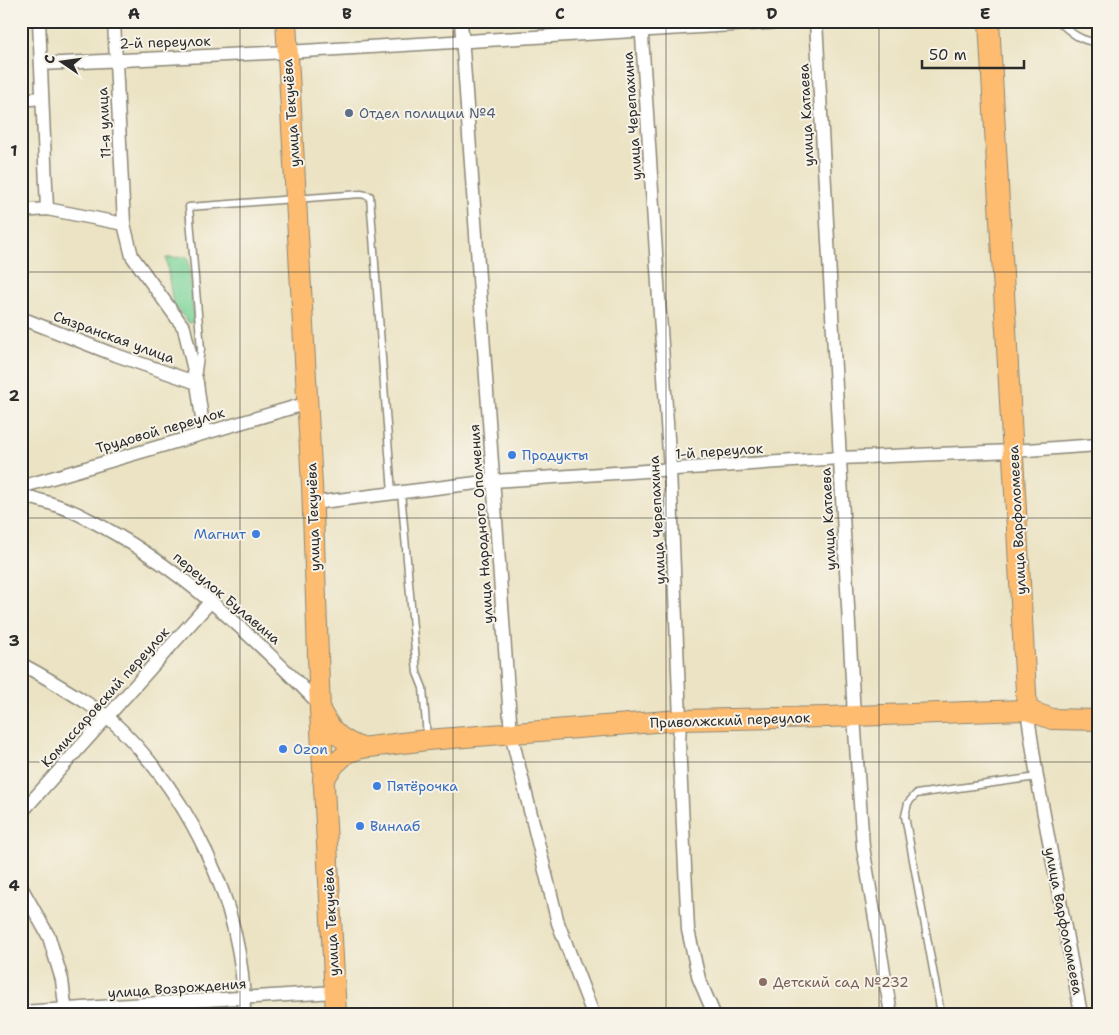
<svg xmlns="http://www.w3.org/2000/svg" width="1119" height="1035" viewBox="0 0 1119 1035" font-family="'Shantell Sans',sans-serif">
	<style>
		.green { fill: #7bd49a; stroke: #538062 }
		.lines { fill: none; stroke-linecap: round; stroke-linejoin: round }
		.lane-casing { stroke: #8b8777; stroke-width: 9 }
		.street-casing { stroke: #8b8777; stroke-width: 15 }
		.primary-casing { stroke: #8b8777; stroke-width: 22 }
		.lane { stroke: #fff; stroke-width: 6 }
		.street { stroke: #fff; stroke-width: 12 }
		.primary { stroke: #febc70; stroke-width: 20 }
		.grid { fill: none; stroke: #2b2b2b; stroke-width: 1; stroke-opacity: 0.55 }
		.service-dot { fill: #5c6f8a; stroke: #f7f3e8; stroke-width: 2 }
		.shop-dot { fill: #3f7fe0; stroke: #f7f3e8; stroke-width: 2 }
		.education-dot { fill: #8d6e63; stroke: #f7f3e8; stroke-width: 2 }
		.labels { text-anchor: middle; stroke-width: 4; stroke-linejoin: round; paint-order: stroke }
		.street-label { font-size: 14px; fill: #2b2b2b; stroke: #f7f3e8 }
		.service-label { font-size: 14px; fill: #4e5e75; stroke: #f7f3e8; text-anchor: start }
		.shop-label { font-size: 14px; fill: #366cbe; stroke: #f7f3e8; text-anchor: start }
		.education-label { font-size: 14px; fill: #785e54; stroke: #f7f3e8; text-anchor: start }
		.neatline { fill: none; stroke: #2b2b2b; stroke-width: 2 }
		.grid-label { font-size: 16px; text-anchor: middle; font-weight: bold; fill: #2b2b2b }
	</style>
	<rect width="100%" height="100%" fill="#f7f3e8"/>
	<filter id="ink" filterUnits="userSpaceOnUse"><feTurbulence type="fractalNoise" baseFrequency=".02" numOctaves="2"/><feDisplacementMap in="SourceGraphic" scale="10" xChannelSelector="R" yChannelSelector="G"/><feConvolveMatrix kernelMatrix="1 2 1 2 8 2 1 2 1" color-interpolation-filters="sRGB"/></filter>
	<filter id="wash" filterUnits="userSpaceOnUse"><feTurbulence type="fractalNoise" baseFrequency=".0096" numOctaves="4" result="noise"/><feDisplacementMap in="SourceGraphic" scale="20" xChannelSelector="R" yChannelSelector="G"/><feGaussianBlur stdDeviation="1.12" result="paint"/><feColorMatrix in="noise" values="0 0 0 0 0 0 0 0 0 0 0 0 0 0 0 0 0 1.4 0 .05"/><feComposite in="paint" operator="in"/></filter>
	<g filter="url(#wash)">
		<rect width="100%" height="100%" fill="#ebe3c3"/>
		<polygon class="green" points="188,257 194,322 189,323 173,305 166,258"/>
	</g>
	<g filter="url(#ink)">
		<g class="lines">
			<g class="lane-casing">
				<g id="lane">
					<path d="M1058,21C1070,32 1081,42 1098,42"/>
					<polyline points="198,371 201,349 189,207 361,194 370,196 392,493"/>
					<polyline points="401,492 417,673 423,688 427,737"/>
					<polyline points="941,1014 905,816 908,803 916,794 1037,777"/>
				</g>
			</g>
			<g class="street-casing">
				<g id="street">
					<polyline points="39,21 47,209"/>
					<polyline points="114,21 124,224"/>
					<polyline points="461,21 511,734 558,923 593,1014"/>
					<polyline points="641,21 670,469 680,720 679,743 688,930 699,979 714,1014"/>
					<polyline points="816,21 854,716 863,847 891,1014"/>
					<polyline points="41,64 287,52 799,21"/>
					<polyline points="21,100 42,98"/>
					<polyline points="21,211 47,209 124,224 132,256 184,328 197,383 204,433"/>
					<polyline points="21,318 110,353 197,383"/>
					<polyline points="21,487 308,403"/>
					<path d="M21,495C43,501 66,507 86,518C176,563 250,633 320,705"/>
					<polyline points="313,503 493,481 840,458 1013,451 1098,445"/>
					<path d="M21,664C44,676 65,689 87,703C94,708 102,712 109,718C188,791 245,905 244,1014"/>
					<polyline points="1027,710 1037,777 1081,1014"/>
					<polyline points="21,813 211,601"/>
					<polyline points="21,887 49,937 62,980 66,1014"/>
					<polyline points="21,1012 334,992"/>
				</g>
			</g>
			<g class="primary-casing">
				<g id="primary">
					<polyline points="286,21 312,485 320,711 336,1014"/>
					<polyline points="989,21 1027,710"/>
					<path d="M321,712C332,732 339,739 361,748"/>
					<polyline points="323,780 335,764 347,753 361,748 427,740 680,720 827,717 1027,710 1052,719 1098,720"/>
				</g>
			</g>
			<use href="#lane" class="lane"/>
			<use href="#street" class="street"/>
			<use href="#primary" class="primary"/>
		</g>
	</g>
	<path class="grid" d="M240,21V1014M453,21V1014M666,21V1014M879,21V1014M21,272H1098M21,518H1098M21,762H1098"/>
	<circle class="service-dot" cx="349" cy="113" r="5"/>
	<g class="shop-dot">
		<circle cx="512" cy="455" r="5"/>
		<circle cx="256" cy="534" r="5"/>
		<circle cx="283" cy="749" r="5"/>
		<circle cx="377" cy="786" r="5"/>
		<circle cx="360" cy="826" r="5"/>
	</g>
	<circle class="education-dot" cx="763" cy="982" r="5"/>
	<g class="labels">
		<g class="street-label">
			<text transform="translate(165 42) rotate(-2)" y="5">2-й переулок</text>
			<text transform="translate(291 113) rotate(-94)" y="5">улица Текучёва</text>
			<text transform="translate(806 115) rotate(-93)" y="5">улица Катаева</text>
			<text transform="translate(632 116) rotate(-94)" y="5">улица Черепахина</text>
			<text transform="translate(104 123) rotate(-93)" y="5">11-я улица</text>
			<text transform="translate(114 337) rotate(20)" y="5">Сызранская улица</text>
			<text transform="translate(160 430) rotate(-16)" y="5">Трудовой переулок</text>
			<text transform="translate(719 451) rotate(-4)" y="5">1-й переулок</text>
			<text transform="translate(313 517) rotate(-92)" y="5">улица Текучёва</text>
			<text transform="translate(828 519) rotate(-93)" y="5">улица Катаева</text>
			<text transform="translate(657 520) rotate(-93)" y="5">улица Черепахина</text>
			<text transform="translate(1017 520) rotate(-93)" y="5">улица Варфоломеева</text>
			<text transform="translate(481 524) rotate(-94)" y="5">улица Народного Ополчения</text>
			<text transform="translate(227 598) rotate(40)" y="5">переулок Булавина</text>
			<text transform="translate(105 697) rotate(-48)" y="5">Комиссаровский переулок</text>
			<text transform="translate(730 720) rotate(-2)" y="5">Приволжский переулок</text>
			<text transform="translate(1064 921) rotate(79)" y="5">улица Варфоломеева</text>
			<text transform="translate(331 922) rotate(-93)" y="5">улица Текучёва</text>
			<text transform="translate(177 988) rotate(-4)" y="5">улица Возрождения</text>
		</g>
		<g class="service-label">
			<text x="359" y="118">Отдел полиции №4</text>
		</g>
		<g class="shop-label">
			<text x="522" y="460">Продукты</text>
			<text x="246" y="539" text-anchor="end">Магнит</text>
			<text x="293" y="754">Ozon</text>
			<text x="387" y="791">Пятёрочка</text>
			<text x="370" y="831">Винлаб</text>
		</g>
		<g class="education-label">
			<text x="773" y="987">Детский сад №232</text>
		</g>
	</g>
	<rect width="1119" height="1035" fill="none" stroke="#f7f3e8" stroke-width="55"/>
	<g transform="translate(62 62) rotate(283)" stroke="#f7f3e8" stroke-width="4" paint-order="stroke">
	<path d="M0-4L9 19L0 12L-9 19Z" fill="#2b2b2b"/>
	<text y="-8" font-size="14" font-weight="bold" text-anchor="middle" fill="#2b2b2b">С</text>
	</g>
	<path d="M922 60v8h102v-8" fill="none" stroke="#2b2b2b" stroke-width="2.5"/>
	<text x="929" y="60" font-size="15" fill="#2b2b2b" stroke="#f7f3e8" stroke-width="4" paint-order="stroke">50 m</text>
	<rect x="28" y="28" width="1064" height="980" class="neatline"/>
	<g class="grid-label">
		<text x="134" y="19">A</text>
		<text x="347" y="19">B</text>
		<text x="560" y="19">C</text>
		<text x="772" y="19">D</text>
		<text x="985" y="19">E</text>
		<text x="14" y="156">1</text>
		<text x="14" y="401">2</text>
		<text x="14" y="646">3</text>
		<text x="14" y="891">4</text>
	</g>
</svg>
